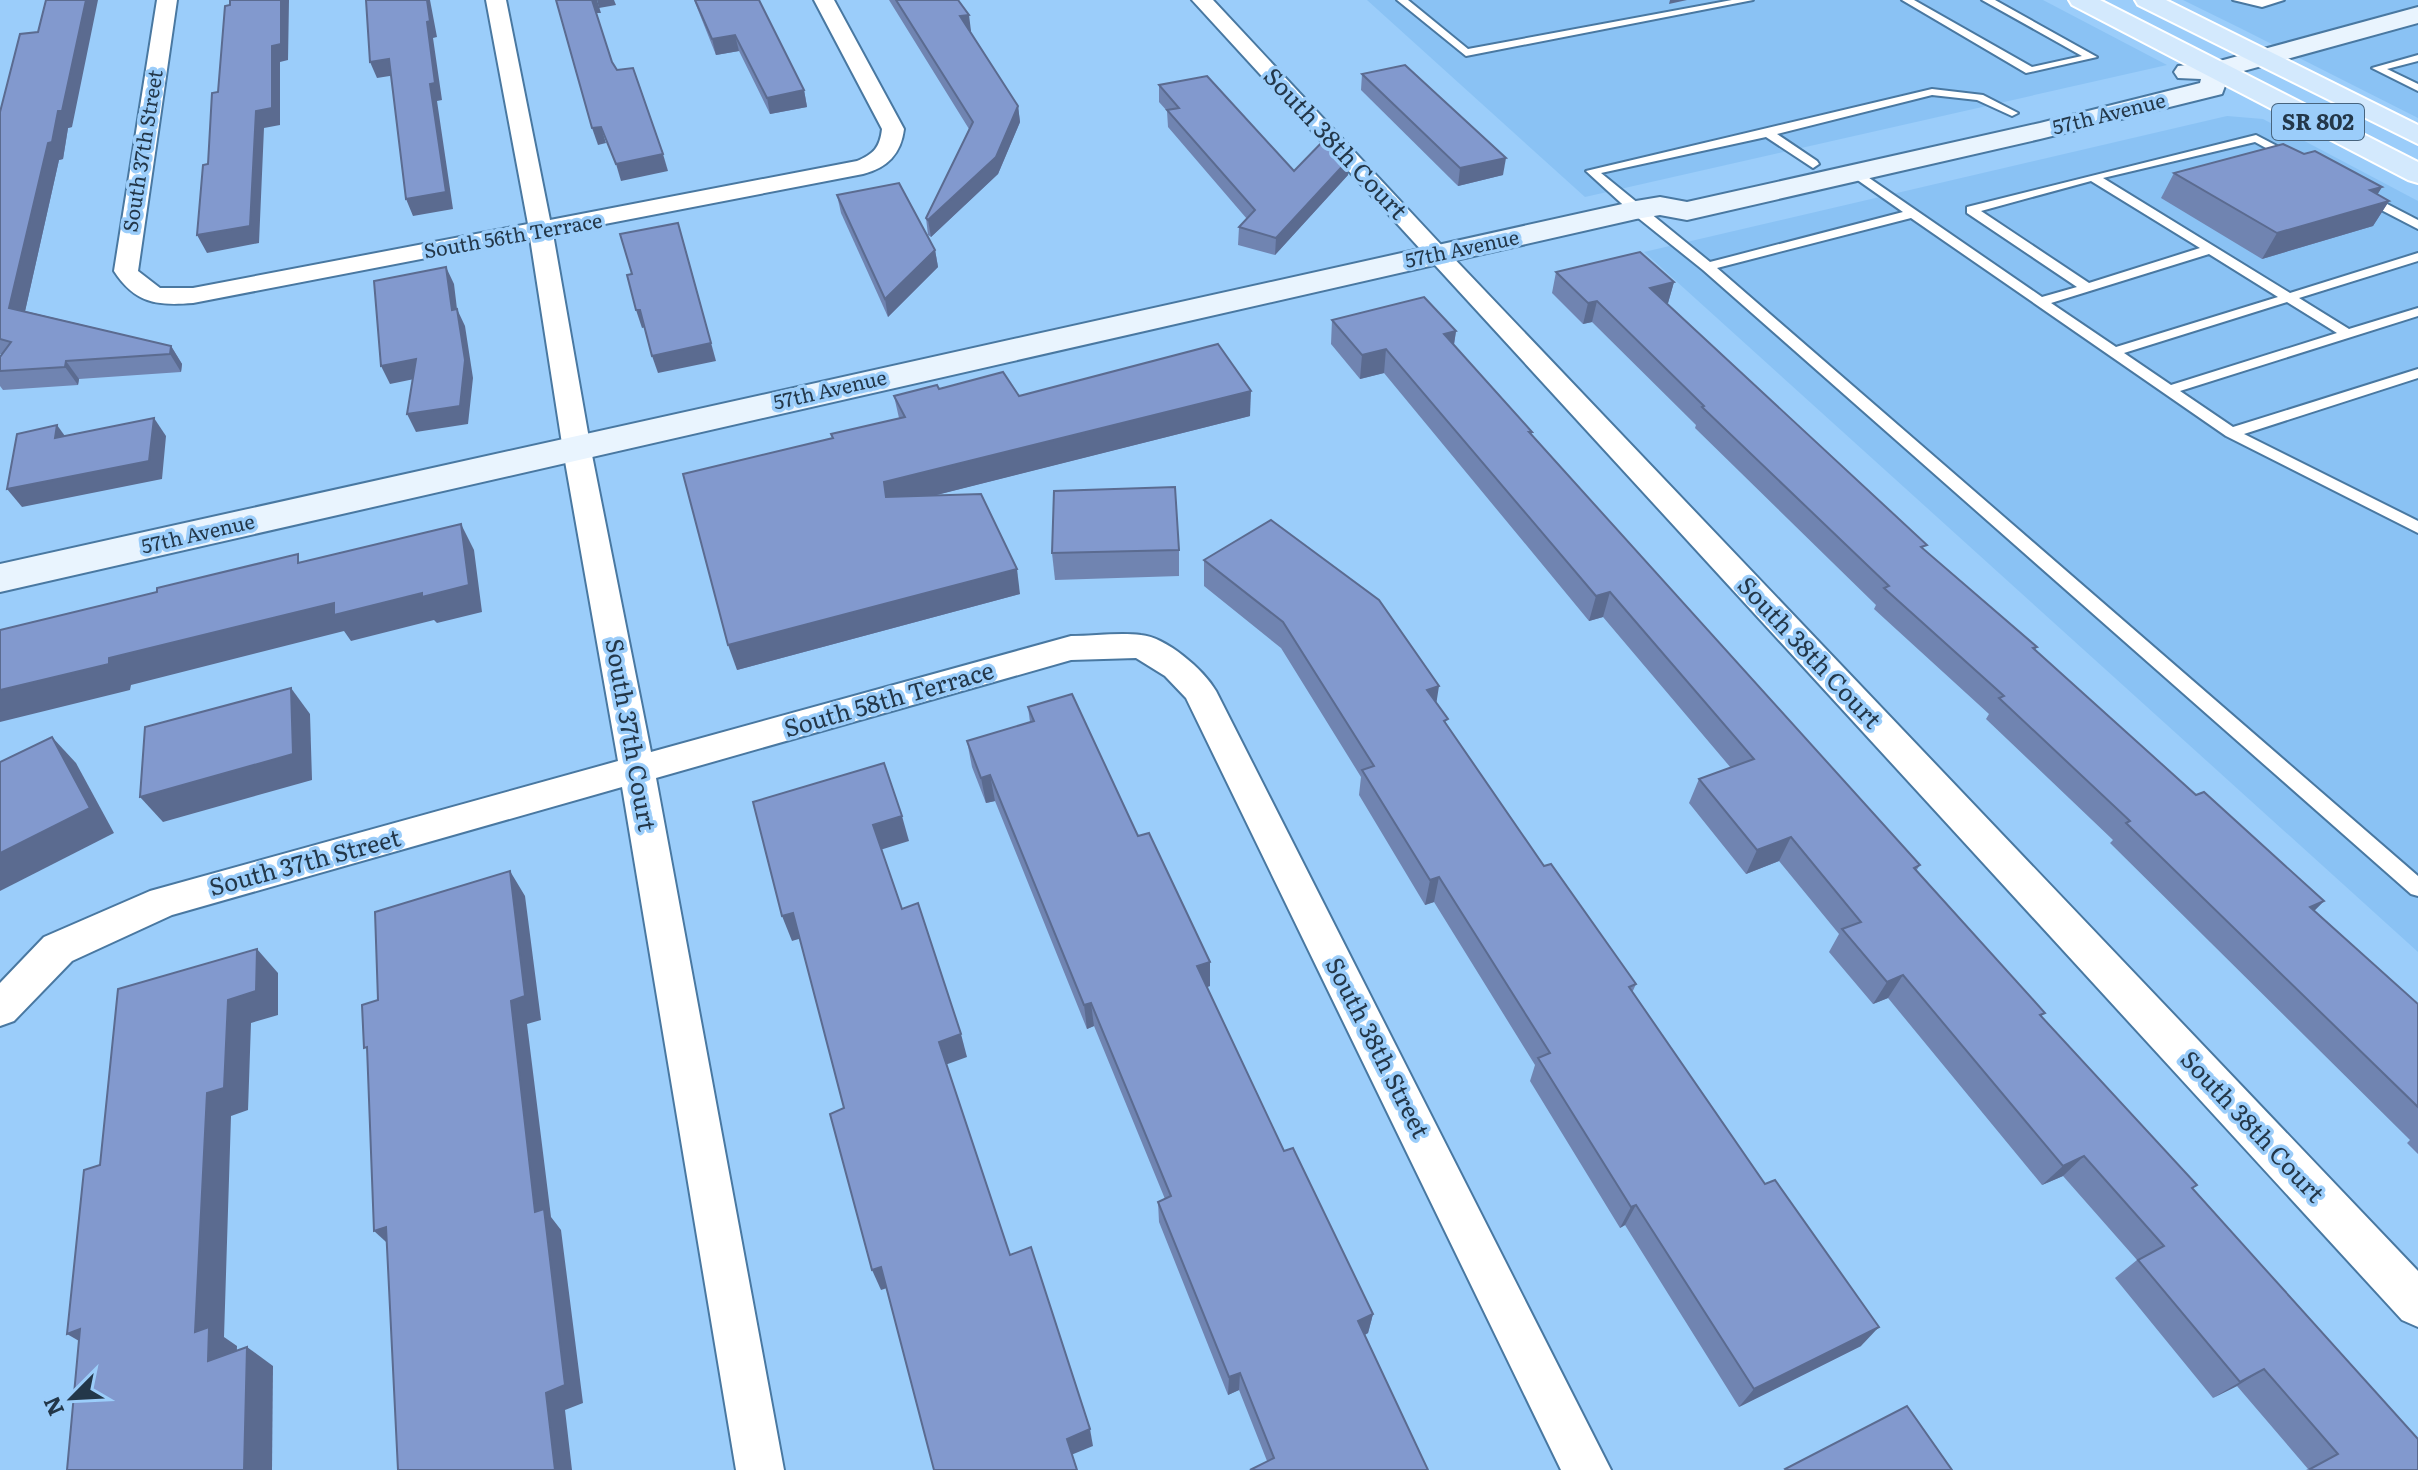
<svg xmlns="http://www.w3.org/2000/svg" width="2418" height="1470" viewBox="0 0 2418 1470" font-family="Literata,serif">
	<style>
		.built { fill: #8ac2f4 }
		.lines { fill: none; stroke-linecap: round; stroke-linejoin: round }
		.lane-casing { stroke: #4978a1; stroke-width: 4 }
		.street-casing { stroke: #4978a1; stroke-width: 4 }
		.secondary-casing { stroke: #4978a1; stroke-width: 4 }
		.primary-casing { stroke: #fff; stroke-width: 4 }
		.lane { fill: #fff; fill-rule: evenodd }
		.street { fill: #fff; fill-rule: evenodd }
		.secondary { fill: #e9f4fe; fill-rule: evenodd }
		.primary { fill: #d3e9fd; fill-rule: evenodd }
		.wall { fill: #7084b1 }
		.shaded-wall { fill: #5b6b90 }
		.building { fill: #8299ce; stroke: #5b6b90; stroke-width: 2 }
		.labels { text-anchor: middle; stroke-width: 7; stroke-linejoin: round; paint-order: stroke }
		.far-street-label { font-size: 20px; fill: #233749; stroke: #9bcdfa }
		.shield { fill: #9bcdfa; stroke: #47647e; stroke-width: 2 }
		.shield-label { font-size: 22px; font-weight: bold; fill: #233749 }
		.street-label { font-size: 24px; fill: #233749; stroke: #9bcdfa }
	</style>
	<rect width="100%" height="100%" fill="#9bcdfa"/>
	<g class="built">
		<polygon points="1367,0 2043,0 2167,65 1585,197"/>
		<polygon points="2183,0 2418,0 2418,118 2242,29"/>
		<polygon points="2227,116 2263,119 2418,201 2418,952 1644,252"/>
	</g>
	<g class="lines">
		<g class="lane-casing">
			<g id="lane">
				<polygon points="1397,0 1408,0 1468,49 1732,0 1753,0 1466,56"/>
				<polygon points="1902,0 1914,0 2032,67 2082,56 1982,0 1995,0 2097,57 2026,73"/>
				<polygon points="2233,0 2284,0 2262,7"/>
				<polygon points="2418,55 2418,61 2387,69 2418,84 2418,91 2372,68"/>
				<path d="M1932,89L1983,95L2018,113L2012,116L1977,100L1932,95L1777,134L1817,161L1819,164L1813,168L1766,137L1601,173L1710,262L1903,212L1849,174L1859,171L2042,297L2077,287L1967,213V207L2256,135L2298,157L2288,160L2255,142L2103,178L2290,293L2418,253V261L2299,298L2349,329L2418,308V316L2180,391L2233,427L2418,369V378L2244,434L2418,521V533L2226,436L1911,218L1717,268L2418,876V896L2411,894L1703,270L1632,213L1586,171ZM2091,181L2200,248L2089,283L1981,211ZM2209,254L2278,297L2116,347L2051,303ZM2287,302L2337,333L2171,385L2124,353Z"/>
				<polygon points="2364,192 2418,220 2418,229 2360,199 2358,196"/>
			</g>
		</g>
		<g class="street-casing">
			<g id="street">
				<path d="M157,0H177L138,271L160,288H193L528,224L486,0H506L550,220L857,161C874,154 880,147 882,129L814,0H834L904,129C901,154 887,168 863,174L553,234L591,450L651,752L1071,636C1094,636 1119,632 1141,635C1166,637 1204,670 1216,691L1611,1470H1561L1186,698L1165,676L1136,658L1071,660L656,778L784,1470H736L622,787L172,915L72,961L14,1021L0,1026V983L44,937L150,891L618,761L563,450L530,238L193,303C156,306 135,303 114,271Z"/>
				<polygon points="1192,0 1213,0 1445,249 2418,1271 2418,1327 2402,1320"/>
			</g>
		</g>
		<g class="secondary-casing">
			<polygon id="secondary" points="2418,7 2418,23 2229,75 2222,94 2040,139 1687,220 1660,215 1636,219 0,592 0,564 1636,201 1660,197 1687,202 2040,123 2200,83 2201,79 2178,78 2174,72 2178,66 2216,62"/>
		</g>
		<g class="primary-casing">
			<g id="primary">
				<polygon points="2069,0 2100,0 2418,162 2418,183 2408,180 2072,5"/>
				<polygon points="2135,0 2166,0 2418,125 2418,144 2138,5"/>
			</g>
		</g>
		<use href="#lane" class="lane"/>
		<use href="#street" class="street"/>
		<use href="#secondary" class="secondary"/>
		<use href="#primary" class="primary"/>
	</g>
	<g class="wall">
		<polygon points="694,0 759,0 804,90 807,107 770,114 739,51 716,55"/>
		<polygon points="889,0 958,0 971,31 970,31 1018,106 1020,122 998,174 931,237 928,235 926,218 969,129"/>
		<polygon points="38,32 72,127 68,128 63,159 59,160 25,311 171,346 182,364 181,372 79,379 78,385 3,390 0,386 0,357 2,354 0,354 0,112"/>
		<polygon points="1362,74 1503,175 1458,186 1361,90"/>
		<polygon points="1159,85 1294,171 1348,175 1275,255 1238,245 1239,227 1247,219 1168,127 1167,111 1159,102"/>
		<polygon points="2304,154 2382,187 2377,194 2389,201 2373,226 2262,259 2161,198 2174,173"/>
		<polygon points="837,195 935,250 938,267 888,317 841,213"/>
		<polygon points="1556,272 1674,282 1668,303 1666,303 1925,551 2037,647 2035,650 2196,795 2324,901 2314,911 2418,1004 2418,1154 2407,1143 2410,1140 2110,843 2113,840 1986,719 1989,714 1874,609 1876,605 1695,428 1696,425 1592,322 1583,324 1552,293"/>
		<polygon points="1332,320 1456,331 1454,345 1532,432 1531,435 1920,865 1916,871 2042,1017 2193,1189 2418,1470 2306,1470 2308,1469 2237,1386 2213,1398 2115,1278 2137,1260 2063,1176 2042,1185 1888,998 1873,1004 1829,952 1839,934 1779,861 1746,874 1689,803 1699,779 1731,768 1603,617 1589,621 1384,373 1360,379 1331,344"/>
		<polygon points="939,389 1250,416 936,495 1020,594 737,670 832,438 899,418 894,396"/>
		<polygon points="1179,550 1179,576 1055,580 1052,553"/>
		<polygon points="1204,560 1436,703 1447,725 1544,866 1636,984 1632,993 1861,1346 1739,1407 1625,1225 1620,1228 1530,1081 1535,1065 1434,902 1425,905 1359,795 1361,777 1281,648 1204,586"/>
		<polygon points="1028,707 1210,986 1207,987 1284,1151 1373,1314 1368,1333 1365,1335 1428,1470 1267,1461 1239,1390 1228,1395 1159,1222 1158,1202 1165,1199 1094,1026 1087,1029 995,801 986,803 972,767 967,741 1030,722"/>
	</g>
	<g class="shaded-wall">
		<polygon points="86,0 98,0 72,127 68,128 63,159 59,160 22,325 9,308 48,143 58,111"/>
		<polygon points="281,0 289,0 288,60 280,62 280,125 264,128 259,243 207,253 197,235 256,111 272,46"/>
		<polygon points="427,0 430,0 437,37 433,38 442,100 437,101 453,209 413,216 406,199 430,84"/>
		<polygon points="592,0 597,0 601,13 596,13"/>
		<polygon points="597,0 614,0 616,5 599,8"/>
		<polygon points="1670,0 1687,0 1669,4"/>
		<polygon points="969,15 971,31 962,32 960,16"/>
		<polygon points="735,35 739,51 716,55 712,39"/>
		<polygon points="389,59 396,75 377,78 370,62"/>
		<polygon points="804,90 807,107 770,114 767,98"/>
		<polygon points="1018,106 1020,122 998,174 931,237 928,220"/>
		<polygon points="601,127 606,143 598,145 592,128"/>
		<polygon points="663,154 668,171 621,181 616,164"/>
		<polygon points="1350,158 1348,175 1275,255 1276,238"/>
		<polygon points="1506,158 1503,175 1458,186 1460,168"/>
		<polygon points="2382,187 2370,207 2389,201 2373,226 2262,259 2277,233 2370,190"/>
		<polygon points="683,240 716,361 658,373 652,356"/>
		<polygon points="935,250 938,267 888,317 885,299"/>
		<polygon points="446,267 454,284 457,309 465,326 473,378 468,424 416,432 407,414 452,310"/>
		<polygon points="1674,282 1668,303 1645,309 1650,288"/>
		<polygon points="1597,301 1592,322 1583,324 1588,303"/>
		<polygon points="636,310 640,310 646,327 642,328"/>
		<polygon points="1456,331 1452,356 1444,334"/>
		<polygon points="171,346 182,364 181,372 170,354"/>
		<polygon points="1386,349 1384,373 1360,379 1362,355"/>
		<polygon points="416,359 424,377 390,384 381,366"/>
		<polygon points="66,361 79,379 78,385 65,367"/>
		<polygon points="1251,391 1250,416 889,507 886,497 884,482"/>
		<polygon points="154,418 166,436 162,479 22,507 7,489"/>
		<polygon points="57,425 70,443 55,438"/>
		<polygon points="461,524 474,550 482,612 437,623 434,620 351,641 344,631 131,685 130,690 0,722 0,690 109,658"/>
		<polygon points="1017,569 1020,594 737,670 728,645"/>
		<polygon points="1610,592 1603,617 1589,621 1596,596"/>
		<polygon points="1439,686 1435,712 1427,690"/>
		<polygon points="291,688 310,714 312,780 163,822 140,797"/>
		<polygon points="52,737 76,763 114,833 0,891 0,853"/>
		<polygon points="990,775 995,801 986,803 981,778"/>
		<polygon points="902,816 909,841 880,850 873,825"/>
		<polygon points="1791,837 1779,861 1746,874 1757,850"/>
		<polygon points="510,871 525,896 541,1020 527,1024 551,1217 561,1230 583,1403 565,1410 572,1470 555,1470 546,1393 535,1212 511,1001"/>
		<polygon points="1439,877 1434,902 1425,905 1430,880"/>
		<polygon points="2324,901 2304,921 2310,907"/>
		<polygon points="793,913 802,938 792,941 782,916"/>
		<polygon points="257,949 278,973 278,1015 251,1023 248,1110 231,1116 224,1337 237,1346 236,1379 208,1361 195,1332 207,1093 228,1000"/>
		<polygon points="1210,962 1210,986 1198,990 1197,966"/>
		<polygon points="1903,975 1888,998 1873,1004 1887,982"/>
		<polygon points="1091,1003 1094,1026 1087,1029 1084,1005"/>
		<polygon points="961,1034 967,1057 945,1065 939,1042"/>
		<polygon points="2084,1156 2063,1176 2042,1185 2063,1166"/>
		<polygon points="1636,1205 1625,1225 1620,1228 1631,1207"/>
		<polygon points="386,1227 396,1251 374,1231"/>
		<polygon points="881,1267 890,1287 881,1290 872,1270"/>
		<polygon points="1373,1314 1368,1333 1354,1340 1358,1321"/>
		<polygon points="1879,1327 1861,1346 1739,1407 1754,1389"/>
		<polygon points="80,1329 98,1352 67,1334"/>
		<polygon points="247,1347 273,1366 272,1470 244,1470"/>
		<polygon points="2264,1369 2237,1386 2213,1398 2240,1382"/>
		<polygon points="1240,1373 1239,1390 1228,1395 1229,1377"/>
		<polygon points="1090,1429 1093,1446 1071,1455 1067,1439"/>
	</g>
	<g class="building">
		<polygon points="46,0 86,0 62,111 58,111 52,142 48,143 9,308 171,346 170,354 66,361 65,367 0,371 0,357 11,342 0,339 0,112 20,34 38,32"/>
		<polygon points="230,0 281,0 281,44 272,46 272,108 256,111 250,226 197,235 203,165 208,164 212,93 218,92 225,6 230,5"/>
		<polygon points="366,0 427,0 430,21 427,22 435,83 430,84 446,192 406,199 389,59 370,62"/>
		<polygon points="556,0 592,0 612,62 617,70 633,68 663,154 616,164 601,127 592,128"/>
		<polygon points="695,0 759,0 804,90 767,98 735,35 712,39"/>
		<polygon points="896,0 958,0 969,15 960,16 1018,106 996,157 928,220 926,218 973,122"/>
		<polygon points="1405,65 1506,158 1460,168 1362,74"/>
		<polygon points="1207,76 1294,171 1329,135 1350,158 1276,238 1239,227 1255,210 1167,110 1179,108 1159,85"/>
		<polygon points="2283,144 2304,154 2315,151 2382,187 2370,190 2389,201 2277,233 2174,173"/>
		<polygon points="899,183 935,250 885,299 837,195"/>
		<polygon points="678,223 711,343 652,356 640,310 636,310 627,275 632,274 620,234"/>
		<polygon points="1640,252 1674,282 1650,288 1927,545 1921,547 2037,647 2033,648 2196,795 2204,792 2324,901 2310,907 2418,1004 2418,1107 2126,823 2130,821 1999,698 2004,696 1884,588 1889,586 1702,407 1704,406 1597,301 1588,303 1556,272"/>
		<polygon points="446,267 452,310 457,309 465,360 460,406 407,414 416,359 381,366 374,281"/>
		<polygon points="1424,297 1456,331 1444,334 1532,432 1529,432 1920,865 1914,868 2045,1013 2040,1015 2197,1185 2192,1188 2418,1439 2418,1470 2311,1470 2310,1469 2338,1454 2264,1369 2240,1382 2138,1260 2164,1246 2084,1156 2063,1166 1903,975 1887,982 1842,929 1861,922 1791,837 1757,850 1699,779 1754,759 1610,592 1596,596 1386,349 1362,355 1332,320"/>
		<polygon points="1218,344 1251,391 884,482 886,497 981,494 1017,569 728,645 683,474 833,438 831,434 905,417 894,396 937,385 939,389 1003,372 1019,396"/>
		<polygon points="154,418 149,461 7,489 17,434 57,425 55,438"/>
		<polygon points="1175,487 1179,550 1052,553 1054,491"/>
		<polygon points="1271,520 1379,600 1439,686 1427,690 1448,719 1444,721 1544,866 1551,864 1636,984 1629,987 1765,1184 1775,1180 1879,1327 1754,1389 1636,1205 1631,1207 1538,1058 1550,1053 1439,877 1430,880 1362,770 1374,766 1283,622 1204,560"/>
		<polygon points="461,524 469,585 422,597 422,593 334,615 334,603 109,658 109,664 0,690 0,630 157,592 157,588 298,554 298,563"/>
		<polygon points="291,688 293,754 140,797 145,727"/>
		<polygon points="1072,694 1138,836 1149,833 1210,962 1197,966 1284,1151 1293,1148 1373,1314 1358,1321 1428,1470 1250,1470 1274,1458 1240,1373 1229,1377 1158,1202 1171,1196 1091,1003 1084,1005 990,775 981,778 967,741 1034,721 1028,707"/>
		<polygon points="52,737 90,808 0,853 0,762"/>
		<polygon points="884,763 902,816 873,825 902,909 918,903 961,1034 939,1042 1010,1255 1031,1247 1090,1429 1067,1439 1077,1470 934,1470 881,1267 872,1270 830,1114 844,1108 793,913 782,916 753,802"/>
		<polygon points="510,871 525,996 511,1001 535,1212 544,1209 565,1385 546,1393 555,1470 398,1470 386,1227 374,1231 367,1047 364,1048 362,1005 378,1000 375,912"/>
		<polygon points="257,949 256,991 228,1000 224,1088 207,1093 195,1332 209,1327 208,1361 247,1347 244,1470 67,1470 80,1329 67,1334 84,1170 100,1165 118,989"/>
		<polygon points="1907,1406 1952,1470 1786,1470 1785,1469"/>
	</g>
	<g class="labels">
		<g class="far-street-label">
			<text transform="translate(2109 114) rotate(-14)" y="7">57th Avenue</text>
			<text transform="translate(143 151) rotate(-81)" y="7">South 37th Street</text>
			<text transform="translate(513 236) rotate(-10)" y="7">South 56th Terrace</text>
			<text transform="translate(1462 249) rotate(-12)" y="7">57th Avenue</text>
			<text transform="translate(830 390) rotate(-13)" y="7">57th Avenue</text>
			<text transform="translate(198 534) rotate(-13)" y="7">57th Avenue</text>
		</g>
		<rect class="shield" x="2272" y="104" width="92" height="36" rx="6"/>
		<g class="shield-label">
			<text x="2318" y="130">SR 802</text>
		</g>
		<g class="street-label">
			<text transform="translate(1335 144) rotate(47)" y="8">South 38th Court</text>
			<text transform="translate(1809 653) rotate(47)" y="8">South 38th Court</text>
			<text transform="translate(889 700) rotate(-16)" y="8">South 58th Terrace</text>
			<text transform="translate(630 735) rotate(80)" y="8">South 37th Court</text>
			<text transform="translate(305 863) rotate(-15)" y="8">South 37th Street</text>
			<text transform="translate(1377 1048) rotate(63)" y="8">South 38th Street</text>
			<text transform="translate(2252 1127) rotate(47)" y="8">South 38th Court</text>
		</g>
	</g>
	<g transform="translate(72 1398) rotate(246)" stroke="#9bcdfa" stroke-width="6" paint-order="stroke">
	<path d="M0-6L14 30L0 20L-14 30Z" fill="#233749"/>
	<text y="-12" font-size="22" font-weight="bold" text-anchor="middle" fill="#233749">N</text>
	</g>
</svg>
